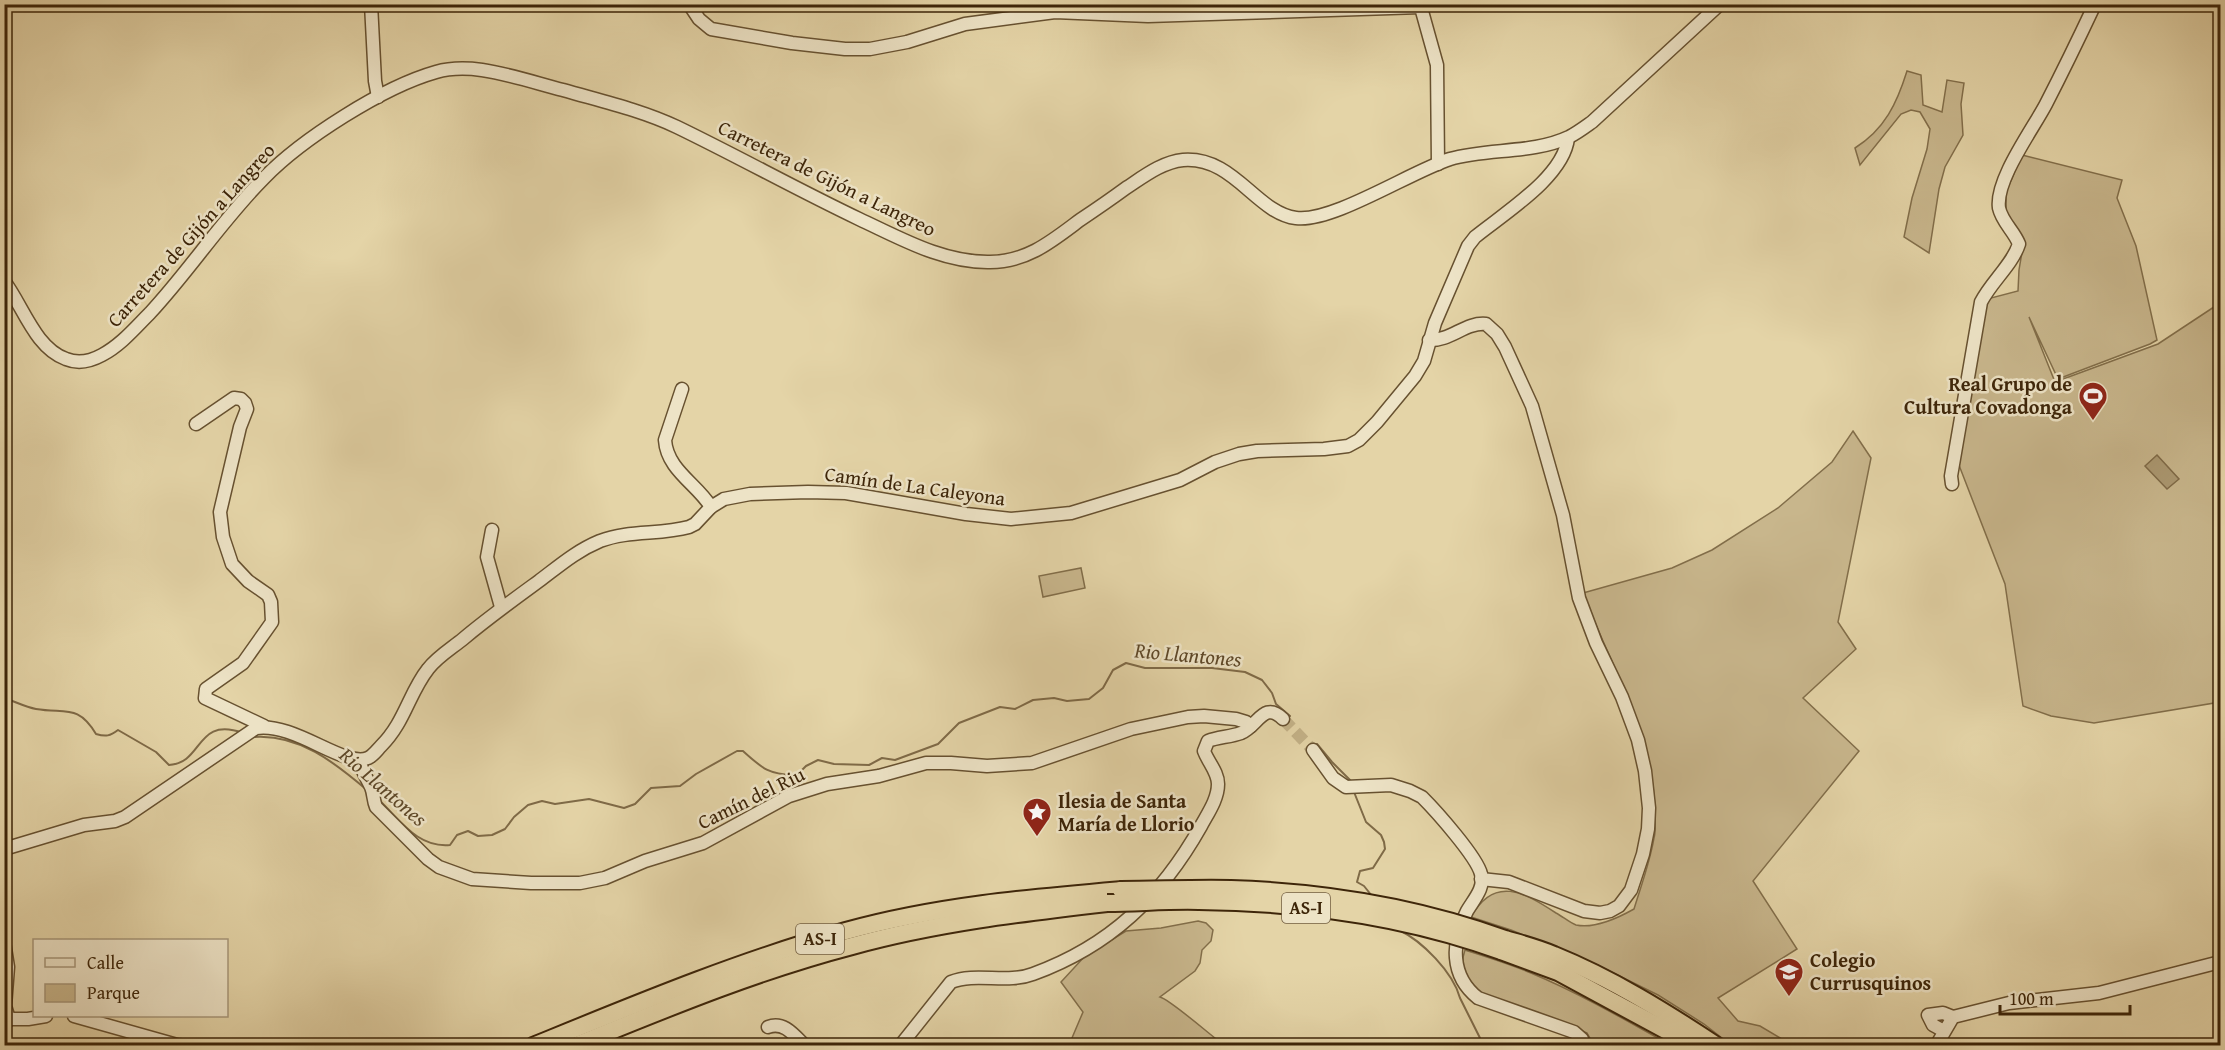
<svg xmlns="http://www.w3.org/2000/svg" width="2225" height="1050" viewBox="0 0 2225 1050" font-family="'Gentium Book Plus',serif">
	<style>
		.green { fill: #c8b68c; stroke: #826e4a; stroke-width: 1.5 }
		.water { fill: #ab9871; stroke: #7f6a47; stroke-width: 1.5 }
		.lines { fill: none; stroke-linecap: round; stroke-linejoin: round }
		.stream { stroke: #7f6a47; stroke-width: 2 }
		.minor-tunnel { stroke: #c3b187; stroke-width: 12; stroke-dasharray: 12 6; stroke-linecap: butt }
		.minor-casing { stroke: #675130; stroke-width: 15 }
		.highway-casing { stroke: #3d2509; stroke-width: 20 }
		.minor { stroke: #ede3c6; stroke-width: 12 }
		.highway { stroke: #e4d4a7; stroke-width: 16 }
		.highway-bridge-casing { stroke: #3d2509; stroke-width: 20; stroke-linecap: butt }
		.highway-bridge { stroke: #e4d4a7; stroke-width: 16 }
		.labels { text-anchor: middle; stroke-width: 5; stroke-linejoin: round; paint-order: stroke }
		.shield { fill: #ede3c6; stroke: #725e42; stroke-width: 1.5 }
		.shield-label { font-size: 18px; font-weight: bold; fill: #3d2509 }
		.street-label { font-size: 20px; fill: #3d2509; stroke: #ede3c6 }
		.poi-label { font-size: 20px; font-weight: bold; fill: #3d2509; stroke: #ede3c6; text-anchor: start }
		.water-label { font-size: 21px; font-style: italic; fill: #5e4828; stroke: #ede3c6 }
	</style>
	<rect width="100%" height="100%" fill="#e4d4a7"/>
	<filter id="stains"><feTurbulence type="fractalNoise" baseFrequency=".00333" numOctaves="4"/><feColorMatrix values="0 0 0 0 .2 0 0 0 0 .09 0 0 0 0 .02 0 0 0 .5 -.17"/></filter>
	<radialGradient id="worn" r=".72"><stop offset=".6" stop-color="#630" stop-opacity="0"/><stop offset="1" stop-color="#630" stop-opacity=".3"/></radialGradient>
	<g class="green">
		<path d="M1907,71L1921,75L1923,105L1942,112L1947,80L1964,83L1961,104L1963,135L1945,167L1939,189L1929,253L1904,237L1912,198L1927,149L1930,129L1920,112L1911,110L1901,114L1860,165L1855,148C1885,129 1897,103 1907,71Z"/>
		<polygon points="2022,155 2122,180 2117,198 2136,246 2157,340 2150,344 2058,379 2029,317 2055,382 2158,344 2220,303 2220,702 2094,723 2051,716 2023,706 2005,584 1957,460 1987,299 2018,291 2019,270 2023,246 2006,213 2006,192"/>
		<path d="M1853,431L1871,458L1838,622L1856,649L1803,698L1859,751L1753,881L1797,949L1718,998L1738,1021L1760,1026L1792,1045H1731L1704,1024L1658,995L1595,964L1511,930L1471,917C1494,875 1524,892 1556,913C1562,916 1570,923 1576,925C1595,929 1618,918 1634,909C1641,886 1650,862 1654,838C1656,831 1655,823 1655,815C1655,737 1610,665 1583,593L1672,568L1712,550L1778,508L1832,462Z"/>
		<polygon points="1081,568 1085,588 1043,597 1039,576"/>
		<path d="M1198,921L1206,923L1213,930L1211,941L1202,950L1200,963L1195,971L1160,997C1171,1000 1211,1036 1224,1045H1089V1043L1086,1045H1069L1083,1012L1061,982L1085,956L1126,931L1161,928Z"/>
		<path d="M1465,950C1487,957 1510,964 1531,973C1579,993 1624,1019 1670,1045H1594L1587,1033C1562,1024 1478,1002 1467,982C1462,971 1461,961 1465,950Z"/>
	</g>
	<polygon class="water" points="2157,455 2179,479 2167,489 2145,466"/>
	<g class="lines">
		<g class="stream">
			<path d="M4,698C14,701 25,707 36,709C66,714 78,704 96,734C106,737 110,736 118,730L156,752L169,765C204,763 195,716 243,733"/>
			<path d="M254,737C299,734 334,762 367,790"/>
			<polyline points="1317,744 1332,762 1351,781"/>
			<polyline points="1354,792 1366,822 1381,835 1384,842 1385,849 1373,868 1360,871 1357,882 1364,886 1372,896"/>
			<path d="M380,801C401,821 418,848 450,845L457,835L468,831L478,836L492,835L505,829L514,817L528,805L542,801L555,804L589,799L624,808L635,804L651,788L680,786L696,774L737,751H743C764,770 767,773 796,776L806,766L818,760L834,764L869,765L882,758L895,760L938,744L959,723L1000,707L1015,709L1033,700L1054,698L1067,701L1089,699L1103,688L1113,670L1126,663L1145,668H1212L1245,672L1262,680L1272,693L1276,704L1290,716"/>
			<path d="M1399,930C1422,941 1453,972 1460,998L1484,1046"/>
		</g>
		<polyline class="minor-tunnel" points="1283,719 1313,750"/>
		<g class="minor-casing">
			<g id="minor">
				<polyline points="371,4 375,81 378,97"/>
				<polyline points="689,4 699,19 711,29 792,43 845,49 870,49 907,42 965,24 1055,12 1148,16 1421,7"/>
				<polyline points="1420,4 1437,65 1438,164"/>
				<path d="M4,281C23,306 35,348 66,359C78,364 91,361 102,355C121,345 135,328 150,313C190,270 222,220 264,178C302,139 383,87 436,72C450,68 467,68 482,70C509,74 536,83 563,90C601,101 641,110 677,127C739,157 798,190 859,219C900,238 943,263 990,262C1027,262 1052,241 1080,220C1095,210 1111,199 1126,188C1143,177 1162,162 1183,160C1234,156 1256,213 1296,218C1332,223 1412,171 1450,159C1488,148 1533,154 1569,137C1577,133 1585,127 1592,122L1720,4"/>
				<path d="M1429,340C1451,341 1465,322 1486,324L1497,334L1505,347L1532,406L1563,515L1579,598L1596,643L1622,697L1638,740L1645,771L1649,808L1648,829L1643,854L1631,890L1619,906L1610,911L1600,913L1584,911L1509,882L1481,879"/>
				<path d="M682,389L665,440C667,470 697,484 711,507"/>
				<polyline points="196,424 234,398 241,399 245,403 247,409 240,427 220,512 223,537 232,564 248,581 268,595 271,602 272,622 243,663 206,689 205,698 264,726"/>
				<path d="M1952,484L1951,476L1981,302C1992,281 2012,265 2019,244C2014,231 2002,222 1999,208C1995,180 2033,129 2046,104C2063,71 2079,38 2095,4"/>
				<polyline points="492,530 487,557 501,607"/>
				<path d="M1313,750L1333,778L1346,787L1391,785L1410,791L1422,797C1436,811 1477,857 1481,874C1485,888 1474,899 1467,911C1451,942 1450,976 1478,998L1574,1032L1582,1039L1585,1046"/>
				<path d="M359,760C362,771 366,777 371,787C374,794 373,800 376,807L428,859L439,867L472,879L531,883H580L605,878L645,861L703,843L789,796L827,784L879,776L926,763H951L987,766L1032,763L1131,729L1188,717L1204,716L1236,719L1246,722L1251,726"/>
				<path d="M4,849L84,825L115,821L125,817L256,728C295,722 344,768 368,758C373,756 377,750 381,746C405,722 409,693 428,669C437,657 452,648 463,639C488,618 513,600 539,581C559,566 576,551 600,541C629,530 660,535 689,527L695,524L711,507L724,499L750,494L808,492L846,493L966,514L1011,519L1071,513L1180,480L1215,462L1239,454L1257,451L1324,449L1348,446L1359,440L1377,422L1415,376L1424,361L1435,323L1468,246L1475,237C1503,214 1564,177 1568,138"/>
				<polyline points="4,942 8,967 5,1006 9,1019 4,1025"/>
				<polyline points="74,1016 177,1045 187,1046"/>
				<polyline points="9,1019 28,1019 46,1016"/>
				<path d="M768,1027C784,1021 794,1035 805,1046"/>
				<polyline points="1944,1031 1933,1025 1928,1015 1943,1013 1953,1017"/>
				<path d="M900,1046L951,982C976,972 1007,984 1033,974C1110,946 1161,897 1201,826C1208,813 1218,799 1218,784C1218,772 1208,762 1204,751L1208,741C1218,737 1230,737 1241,733C1258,726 1264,700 1283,719"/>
				<polyline points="1936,1046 1953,1017 2009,1003 2099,993 2220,962"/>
			</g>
		</g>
		<g class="highway-casing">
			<g id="highway">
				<path d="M1505,939C1522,944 1538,948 1554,955C1611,978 1666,1012 1717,1046"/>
				<polyline points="1501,951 1558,972 1669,1032 1689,1046"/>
				<path d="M533,1046C636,1004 739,961 846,931C936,906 1029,898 1121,890"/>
				<path d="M574,1046C665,1009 756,971 852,946C935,923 1021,913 1107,903"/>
			</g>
		</g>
		<use href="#minor" class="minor"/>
		<use href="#highway" class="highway"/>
		<g class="highway-bridge-casing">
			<g id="highway-bridge">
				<path d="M1121,890C1158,890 1195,888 1231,889C1325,892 1417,907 1505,939"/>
				<path d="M1107,903C1137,903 1168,900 1199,901C1301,902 1405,916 1501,951"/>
			</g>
		</g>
		<use href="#highway-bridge" class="highway-bridge"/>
	</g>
	<defs>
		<g id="stadium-pin" transform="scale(1.5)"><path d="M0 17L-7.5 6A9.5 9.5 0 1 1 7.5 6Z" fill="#8f2418" stroke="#ede3c6"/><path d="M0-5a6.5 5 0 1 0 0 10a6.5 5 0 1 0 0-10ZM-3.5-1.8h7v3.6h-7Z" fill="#fff"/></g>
		<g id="sight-pin" transform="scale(1.5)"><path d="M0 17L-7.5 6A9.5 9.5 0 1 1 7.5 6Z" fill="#8f2418" stroke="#ede3c6"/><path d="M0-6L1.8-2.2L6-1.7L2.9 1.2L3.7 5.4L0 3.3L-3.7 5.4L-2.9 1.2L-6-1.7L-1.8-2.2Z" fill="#fff"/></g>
		<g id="school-pin" transform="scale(1.5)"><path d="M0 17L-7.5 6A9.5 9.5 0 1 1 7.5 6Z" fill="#8f2418" stroke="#ede3c6"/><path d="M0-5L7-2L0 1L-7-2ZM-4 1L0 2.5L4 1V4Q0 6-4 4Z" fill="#fff"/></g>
	</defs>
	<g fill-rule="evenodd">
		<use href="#stadium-pin" x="2093" y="396"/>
		<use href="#sight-pin" x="1037" y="812"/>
		<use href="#school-pin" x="1789" y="972"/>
	</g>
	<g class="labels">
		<g class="shield">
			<rect x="1282" y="893" width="48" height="30" rx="4.5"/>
			<rect x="796" y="924" width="48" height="30" rx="4.5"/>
		</g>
		<g class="shield-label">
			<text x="1306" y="914">AS-I</text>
			<text x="820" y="945">AS-I</text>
		</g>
		<g class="street-label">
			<text transform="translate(827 178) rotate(26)" y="7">Carretera de Gijón a Langreo</text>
			<text transform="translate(191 235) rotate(-48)" y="7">Carretera de Gijón a Langreo</text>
			<text transform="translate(915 486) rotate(8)" y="7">Camín de La Caleyona</text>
			<text transform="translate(751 798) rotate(-26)" y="7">Camín del Riu</text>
		</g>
		<g class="poi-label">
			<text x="2072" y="391" text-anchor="end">Real Grupo de<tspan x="2072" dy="23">Cultura Covadonga</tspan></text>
			<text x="1058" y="808">Ilesia de Santa<tspan x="1058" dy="23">María de Llorio</tspan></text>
			<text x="1810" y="967">Colegio<tspan x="1810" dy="23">Currusquinos</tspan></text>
		</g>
		<g class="water-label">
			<text transform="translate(1188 655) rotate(5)" y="7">Rio Llantones</text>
			<text transform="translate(383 787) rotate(41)" y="7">Rio Llantones</text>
		</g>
	</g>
	<rect width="2225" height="1050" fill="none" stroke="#e4d4a7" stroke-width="24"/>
	<rect x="6" y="6" width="2213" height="1038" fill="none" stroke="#3d2509" stroke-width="3"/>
	<rect x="12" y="12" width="2201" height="1026" fill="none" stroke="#3d2509" stroke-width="1.5"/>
	<rect x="33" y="939" width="195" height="78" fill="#ede3c6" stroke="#a7977a" stroke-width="1.5"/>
	<rect x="45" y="958" width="30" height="9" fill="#ede3c6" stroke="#a7977a" stroke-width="1.5"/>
	<text x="87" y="969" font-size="18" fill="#3d2509">Calle</text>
	<rect x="45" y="984" width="30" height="18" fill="#c8b68c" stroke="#a7977a" stroke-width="1.5"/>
	<text x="87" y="999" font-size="18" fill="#3d2509">Parque</text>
	<path d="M2000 1005v9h130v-9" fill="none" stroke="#3d2509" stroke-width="3"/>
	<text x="2009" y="1005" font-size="18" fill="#3d2509" stroke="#ede3c6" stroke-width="4.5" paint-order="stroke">100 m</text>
	<rect width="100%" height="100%" filter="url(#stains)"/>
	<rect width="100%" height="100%" fill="url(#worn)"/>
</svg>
